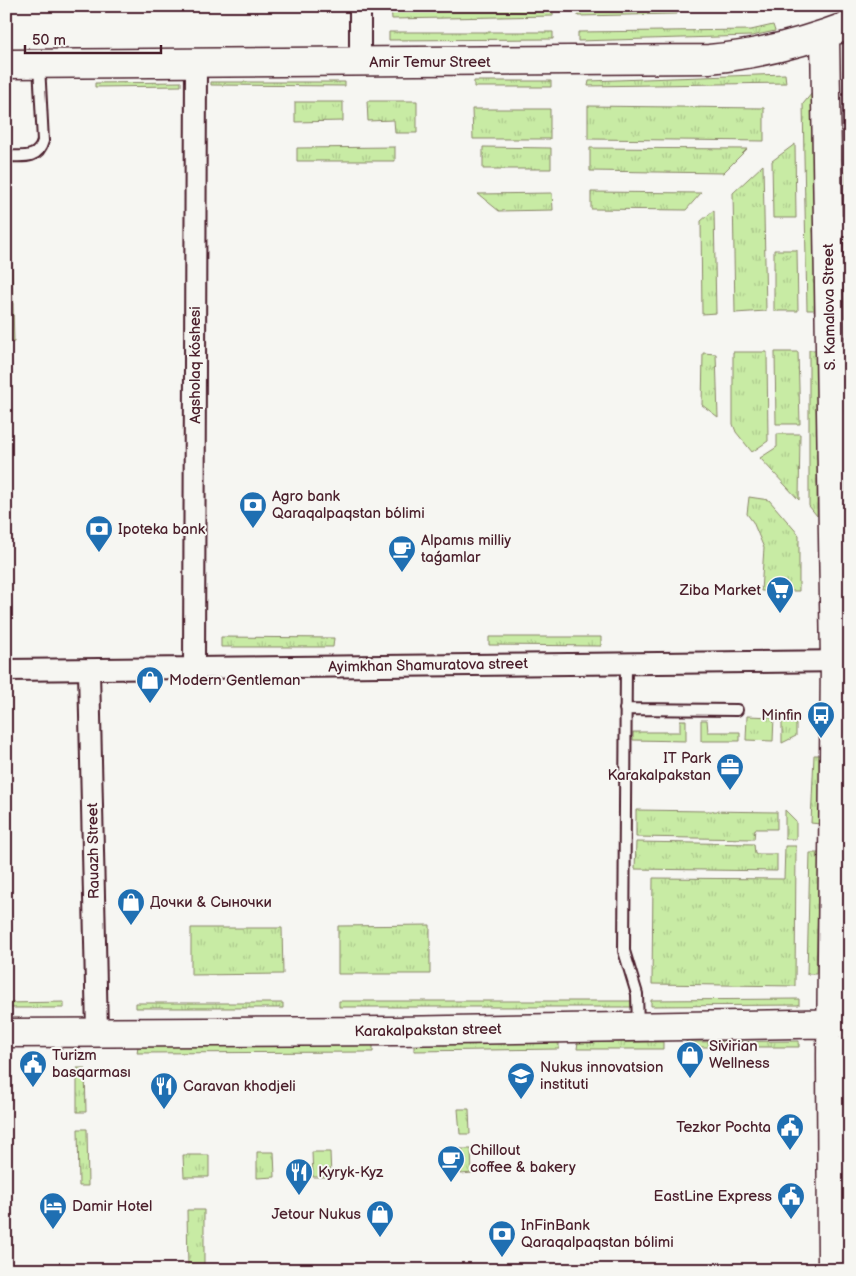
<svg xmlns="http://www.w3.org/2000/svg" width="856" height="1276" viewBox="0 0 856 1276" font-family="'Balsamiq Sans',sans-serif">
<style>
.grass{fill:url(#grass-tufts);stroke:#898568}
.park{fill:#c8eba4;stroke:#898568}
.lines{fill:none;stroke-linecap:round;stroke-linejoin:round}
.lane-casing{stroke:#4a1f2b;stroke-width:14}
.street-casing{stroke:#4a1f2b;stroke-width:24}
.secondary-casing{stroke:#4a1f2b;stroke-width:31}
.lane{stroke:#f6f6f2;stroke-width:10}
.street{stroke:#f6f6f2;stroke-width:20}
.secondary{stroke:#f6f6f2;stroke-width:28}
.labels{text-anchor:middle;stroke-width:4;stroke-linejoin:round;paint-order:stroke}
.street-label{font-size:15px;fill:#4a1f2b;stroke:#f6f6f2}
.poi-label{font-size:15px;fill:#4a1f2b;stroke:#f6f6f2;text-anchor:start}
</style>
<defs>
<pattern id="grass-tufts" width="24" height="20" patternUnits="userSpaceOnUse" patternTransform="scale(1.25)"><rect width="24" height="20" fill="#c8eba4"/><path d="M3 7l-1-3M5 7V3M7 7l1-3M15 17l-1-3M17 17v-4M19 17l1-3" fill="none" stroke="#adc98d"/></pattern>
</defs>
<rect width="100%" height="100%" fill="#f6f6f2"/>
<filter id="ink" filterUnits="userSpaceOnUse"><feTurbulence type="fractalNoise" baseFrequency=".02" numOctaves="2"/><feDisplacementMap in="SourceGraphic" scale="10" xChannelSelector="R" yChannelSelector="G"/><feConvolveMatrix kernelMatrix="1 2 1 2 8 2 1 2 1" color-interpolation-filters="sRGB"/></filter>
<g filter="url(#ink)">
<path class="grass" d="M 391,6 L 553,6 L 553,16 L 392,19 Z
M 578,6 L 677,6 L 677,14 L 578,16 Z
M 773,25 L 775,31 L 752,36 L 578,41 L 578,32 L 751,30 Z
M 389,32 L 553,32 L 553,39 L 389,40 Z
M 785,74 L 786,83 L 588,86 L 589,81 Z
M 474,81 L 551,81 L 551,87 L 474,87 Z
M 181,82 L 181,86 L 95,87 L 95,83 Z
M 211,82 L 345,82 L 345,86 L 211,85 Z
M 812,93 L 816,310 L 807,310 L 803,104 Z
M 846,98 L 850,98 L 850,215 L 846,215 Z
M 367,101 L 417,101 L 417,133 L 395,133 L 394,120 L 368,121 Z
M 295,102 L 343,102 L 343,121 L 295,122 Z
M 588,106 L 764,108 L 764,141 L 588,139 Z
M 472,109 L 550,109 L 550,139 L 473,139 Z
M 795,144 L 796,218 L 773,218 L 772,161 Z
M 395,147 L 395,161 L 297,161 L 297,148 Z
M 483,147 L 551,148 L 551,169 L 483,169 Z
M 590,148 L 747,149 L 723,173 L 590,171 Z
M 763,165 L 766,311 L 735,313 L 733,193 Z
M 591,192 L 701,193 L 686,210 L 591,209 Z
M 552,193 L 553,210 L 499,211 L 478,194 Z
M 714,210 L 716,313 L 702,314 L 701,221 Z
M 846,239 L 850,239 L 850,347 L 848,347 Z
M 774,250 L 797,250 L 798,311 L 774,311 Z
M 809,350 L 818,350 L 817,516 L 809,506 Z
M 733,352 L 767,352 L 768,441 L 752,452 L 736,432 L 733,424 Z
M 775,352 L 798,352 L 800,424 L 776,424 Z
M 703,353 L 716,354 L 718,417 L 702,405 Z
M 777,434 L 800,434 L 799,500 L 760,458 L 777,447 Z
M 749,497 L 769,500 L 799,535 L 799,591 L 761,591 L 764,548 L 753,522 L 747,514 Z
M 221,637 L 334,638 L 333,647 L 221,647 Z
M 489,637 L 601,637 L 601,646 L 489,645 Z
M 782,715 L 796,715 L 796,736 L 782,743 Z
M 747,716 L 774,717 L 773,741 L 746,740 Z
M 680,720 L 686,720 L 686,741 L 633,740 L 633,732 L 680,732 Z
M 701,720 L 707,720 L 708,732 L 740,732 L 740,741 L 701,741 Z
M 814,755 L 823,755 L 820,824 L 811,823 Z
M 636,810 L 777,812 L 777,829 L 755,829 L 754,839 L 636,837 Z
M 785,810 L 796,821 L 796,839 L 785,839 Z
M 636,842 L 754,844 L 755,854 L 777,854 L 777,871 L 635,869 Z
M 785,846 L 796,846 L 795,986 L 652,984 L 653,878 L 784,879 Z
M 810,853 L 819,853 L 816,974 L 807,974 Z
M 430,925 L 430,974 L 338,974 L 338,926 Z
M 191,928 L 282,928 L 283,974 L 191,975 Z
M 799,999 L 799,1005 L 651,1006 L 651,1000 Z
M 339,1001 L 631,1001 L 631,1007 L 339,1007 Z
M 64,1002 L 64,1008 L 6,1008 L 6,1003 Z
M 136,1003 L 283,1003 L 283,1008 L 136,1008 Z
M 799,1041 L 799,1047 L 686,1047 L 686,1042 Z
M 578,1042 L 663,1042 L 663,1049 L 577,1049 Z
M 559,1043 L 559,1049 L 414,1051 L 414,1044 Z
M 373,1045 L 373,1052 L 137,1053 L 138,1046 Z
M 77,1068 L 85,1068 L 86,1112 L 77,1112 Z
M 458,1109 L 469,1109 L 470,1134 L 460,1134 Z
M 78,1129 L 87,1129 L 88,1186 L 79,1186 Z
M 460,1149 L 471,1149 L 472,1173 L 461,1174 Z
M 257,1152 L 274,1152 L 275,1177 L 257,1178 Z
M 312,1152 L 330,1152 L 331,1177 L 313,1177 Z
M 183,1155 L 209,1155 L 209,1177 L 184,1177 Z
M 187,1210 L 204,1210 L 204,1270 L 188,1270 Z"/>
<path class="park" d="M 11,235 L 14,342 L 6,343 L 6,236 Z"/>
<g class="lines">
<g class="lane-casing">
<path id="lane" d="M 6,156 C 22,156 38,160 43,141 L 39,65
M 626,663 L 624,951 L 637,994 L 638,1025
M 625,709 L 737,710"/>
</g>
<g class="street-casing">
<path id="street" d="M 360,6 L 360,62
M 828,226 L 850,226
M 194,668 L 196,62
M 6,670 L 850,661
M 89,670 L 97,1032"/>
</g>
<g class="secondary-casing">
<path id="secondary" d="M 825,35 L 835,661 L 831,1056 L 832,1270
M 6,64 L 709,59 C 757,55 805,42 850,25
M 6,1033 L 396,1031 L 848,1023"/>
</g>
<use href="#lane" class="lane"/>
<use href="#street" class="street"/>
<use href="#secondary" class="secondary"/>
</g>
</g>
<defs>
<g id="bank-pin" transform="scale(1.4375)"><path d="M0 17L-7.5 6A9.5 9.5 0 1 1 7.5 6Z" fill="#1f6fb2" stroke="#f6f6f2"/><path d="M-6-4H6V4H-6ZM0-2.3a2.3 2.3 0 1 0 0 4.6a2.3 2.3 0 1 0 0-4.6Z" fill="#fff"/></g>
<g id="cafe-pin" transform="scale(1.4375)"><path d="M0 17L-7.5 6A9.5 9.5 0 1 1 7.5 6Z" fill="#1f6fb2" stroke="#f6f6f2"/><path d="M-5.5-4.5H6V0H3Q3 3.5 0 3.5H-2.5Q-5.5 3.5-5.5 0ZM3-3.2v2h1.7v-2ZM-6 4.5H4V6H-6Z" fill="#fff"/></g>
<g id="supermarket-pin" transform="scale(1.4375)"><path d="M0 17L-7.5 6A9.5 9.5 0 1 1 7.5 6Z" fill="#1f6fb2" stroke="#f6f6f2"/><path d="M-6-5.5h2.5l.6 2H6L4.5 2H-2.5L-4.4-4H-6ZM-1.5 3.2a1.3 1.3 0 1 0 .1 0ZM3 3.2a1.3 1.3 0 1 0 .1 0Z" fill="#fff"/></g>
<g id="shop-pin" transform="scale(1.4375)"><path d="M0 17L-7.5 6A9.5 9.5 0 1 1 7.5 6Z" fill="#1f6fb2" stroke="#f6f6f2"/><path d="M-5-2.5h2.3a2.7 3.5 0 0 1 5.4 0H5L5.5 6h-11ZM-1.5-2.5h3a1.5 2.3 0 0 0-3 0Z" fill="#fff"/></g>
<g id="bus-pin" transform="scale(1.4375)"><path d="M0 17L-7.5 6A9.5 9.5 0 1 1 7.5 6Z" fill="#1f6fb2" stroke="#f6f6f2"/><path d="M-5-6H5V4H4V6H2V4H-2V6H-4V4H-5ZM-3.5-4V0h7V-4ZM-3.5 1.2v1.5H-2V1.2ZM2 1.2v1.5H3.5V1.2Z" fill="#fff"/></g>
<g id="office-pin" transform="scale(1.4375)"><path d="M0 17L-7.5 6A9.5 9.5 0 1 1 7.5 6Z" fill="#1f6fb2" stroke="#f6f6f2"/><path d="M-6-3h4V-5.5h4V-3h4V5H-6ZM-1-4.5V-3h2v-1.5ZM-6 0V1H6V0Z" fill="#fff"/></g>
<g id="civic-pin" transform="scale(1.4375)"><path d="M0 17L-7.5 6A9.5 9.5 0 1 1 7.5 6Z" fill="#1f6fb2" stroke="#f6f6f2"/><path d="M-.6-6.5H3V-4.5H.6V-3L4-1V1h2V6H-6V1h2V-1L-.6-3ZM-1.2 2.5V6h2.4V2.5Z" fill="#fff"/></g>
<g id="university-pin" transform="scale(1.4375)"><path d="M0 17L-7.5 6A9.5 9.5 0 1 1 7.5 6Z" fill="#1f6fb2" stroke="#f6f6f2"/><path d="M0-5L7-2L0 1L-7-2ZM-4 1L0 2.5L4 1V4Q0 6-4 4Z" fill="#fff"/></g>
<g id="restaurant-pin" transform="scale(1.4375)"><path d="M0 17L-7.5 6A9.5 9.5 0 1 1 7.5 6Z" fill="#1f6fb2" stroke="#f6f6f2"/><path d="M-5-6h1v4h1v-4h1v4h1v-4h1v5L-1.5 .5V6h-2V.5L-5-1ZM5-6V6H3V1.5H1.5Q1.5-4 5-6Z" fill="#fff"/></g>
<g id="hotel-pin" transform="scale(1.4375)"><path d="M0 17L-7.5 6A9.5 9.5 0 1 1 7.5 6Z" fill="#1f6fb2" stroke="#f6f6f2"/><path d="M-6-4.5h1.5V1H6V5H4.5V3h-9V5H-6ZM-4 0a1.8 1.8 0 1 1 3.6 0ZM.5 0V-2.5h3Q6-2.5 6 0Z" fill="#fff"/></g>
</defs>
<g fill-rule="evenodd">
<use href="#bank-pin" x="253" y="505"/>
<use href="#bank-pin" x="99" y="529"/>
<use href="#cafe-pin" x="402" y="549"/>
<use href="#supermarket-pin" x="780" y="590"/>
<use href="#shop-pin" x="150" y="680"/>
<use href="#bus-pin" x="821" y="715"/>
<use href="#office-pin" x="730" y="767"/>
<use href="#shop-pin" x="131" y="902"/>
<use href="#shop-pin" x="690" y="1055"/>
<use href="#civic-pin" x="33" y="1064"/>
<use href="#university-pin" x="521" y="1076"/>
<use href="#restaurant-pin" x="164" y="1086"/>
<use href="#civic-pin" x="790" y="1127"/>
<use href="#cafe-pin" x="451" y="1159"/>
<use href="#restaurant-pin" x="299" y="1172"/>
<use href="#civic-pin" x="791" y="1196"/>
<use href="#hotel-pin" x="53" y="1206"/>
<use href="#shop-pin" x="380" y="1214"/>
<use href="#bank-pin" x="502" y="1234"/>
</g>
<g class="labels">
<g class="street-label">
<text x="430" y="67">Amir Temur Street</text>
<text transform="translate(829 307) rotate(-91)" y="5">S. Kamalova Street</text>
<text transform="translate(195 365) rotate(-90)" y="5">Aqsholaq kóshesi</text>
<text transform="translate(428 665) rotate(-1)" y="5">Ayimkhan Shamuratova street</text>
<text transform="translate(93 851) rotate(-91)" y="5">Rauazh Street</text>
<text transform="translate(428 1030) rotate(-1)" y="5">Karakalpakstan street</text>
</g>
<g class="poi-label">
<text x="272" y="501">Agro bank<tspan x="272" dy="17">Qaraqalpaqstan bólimi</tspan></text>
<text x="118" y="534">Ipoteka bank</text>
<text x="421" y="545">Alpamıs milliy<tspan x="421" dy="17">taǵamlar</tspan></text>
<text x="761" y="595" text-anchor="end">Ziba Market</text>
<text x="169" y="685">Modern Gentleman</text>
<text x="802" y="720" text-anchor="end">Minfin</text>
<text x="711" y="763" text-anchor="end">IT Park<tspan x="711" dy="17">Karakalpakstan</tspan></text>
<text x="150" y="907">Дочки &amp; Сыночки</text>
<text x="709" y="1051">Sivirian<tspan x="709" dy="17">Wellness</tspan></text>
<text x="52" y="1060">Turizm<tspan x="52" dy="17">basqarması</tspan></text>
<text x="540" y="1072">Nukus innovatsion<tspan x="540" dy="17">instituti</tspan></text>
<text x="183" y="1091">Caravan khodjeli</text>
<text x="771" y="1132" text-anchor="end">Tezkor Pochta</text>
<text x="470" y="1155">Chillout<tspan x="470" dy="17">coffee &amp; bakery</tspan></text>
<text x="318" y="1177">Kyryk-Kyz</text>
<text x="772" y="1201" text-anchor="end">EastLine Express</text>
<text x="72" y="1211">Damir Hotel</text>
<text x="361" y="1219" text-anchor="end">Jetour Nukus</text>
<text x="521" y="1230">InFinBank<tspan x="521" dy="17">Qaraqalpaqstan bólimi</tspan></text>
</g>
</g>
<rect width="856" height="1276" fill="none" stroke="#f6f6f2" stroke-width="25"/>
<rect x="12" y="12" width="831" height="1251" fill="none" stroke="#4a1f2b" stroke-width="2" filter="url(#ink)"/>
<path d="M25 45v8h136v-8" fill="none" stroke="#4a1f2b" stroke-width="2.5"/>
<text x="32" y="45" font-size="15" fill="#4a1f2b" stroke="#f6f6f2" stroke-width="4" paint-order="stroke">50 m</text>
</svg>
